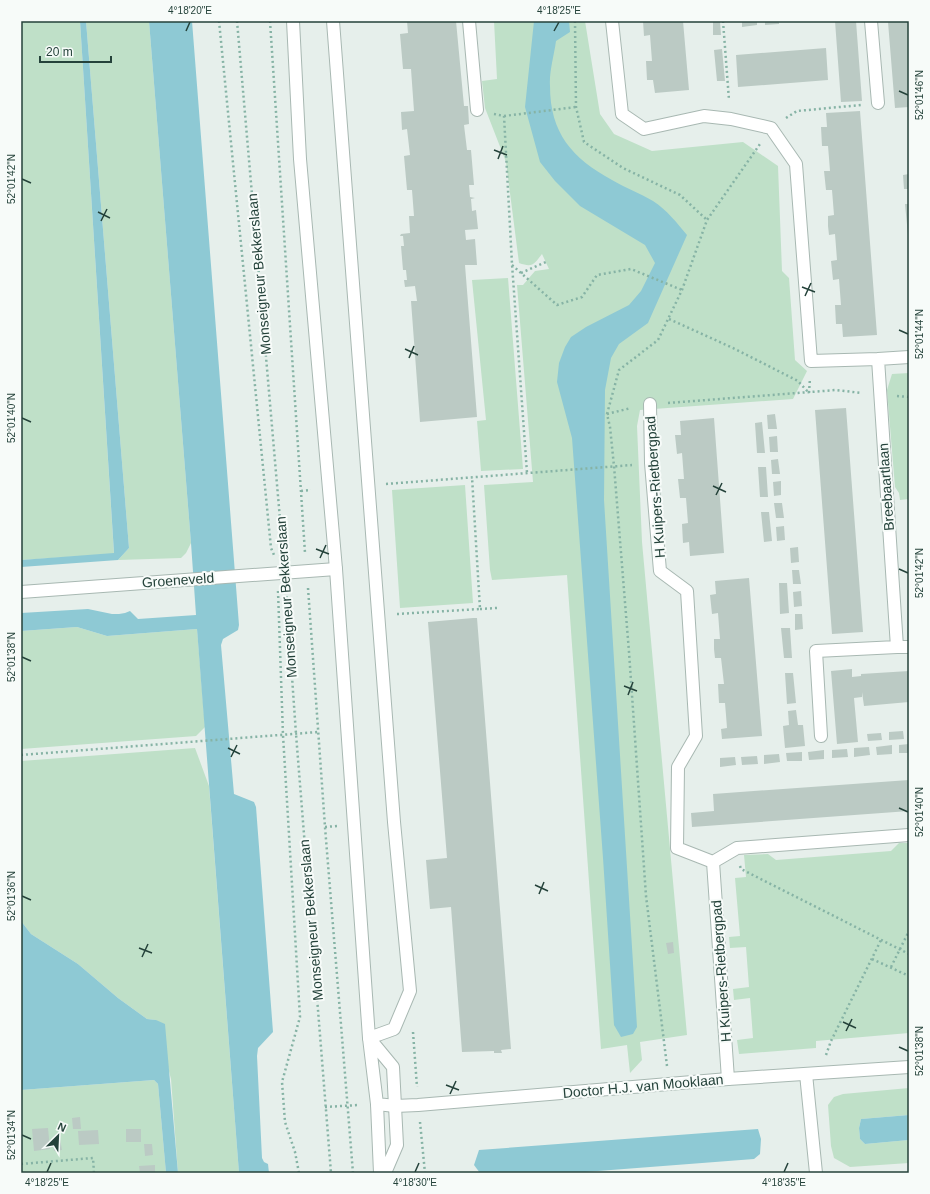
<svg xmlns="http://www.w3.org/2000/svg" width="930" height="1194" viewBox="0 0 930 1194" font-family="Helvetica,sans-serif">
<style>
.green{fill:#bfe0c8}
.water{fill:#8ec9d4}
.building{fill:#bbcac4}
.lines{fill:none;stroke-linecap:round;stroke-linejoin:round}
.service-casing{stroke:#a8b8b2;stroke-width:14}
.minor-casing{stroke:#a8b8b2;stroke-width:14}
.tertiary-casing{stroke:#a8b8b2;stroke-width:14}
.path{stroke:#86b3a5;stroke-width:2.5;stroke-dasharray:2 3;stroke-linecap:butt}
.service{stroke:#fff;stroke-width:12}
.minor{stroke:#fff;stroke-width:12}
.tertiary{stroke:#fff;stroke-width:12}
.ticks{fill:none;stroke:#24423a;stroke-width:1.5}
.labels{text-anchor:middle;stroke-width:4;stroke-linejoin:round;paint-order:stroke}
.street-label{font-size:14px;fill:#24423a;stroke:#f7fbf9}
.neatline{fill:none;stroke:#24423a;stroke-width:1.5}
.ticks-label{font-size:10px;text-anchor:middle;fill:#24423a}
</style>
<rect width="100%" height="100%" fill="#e6efeb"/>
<path class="green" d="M 21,21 L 80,21 L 114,554 L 21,560 Z
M 86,21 L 149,21 L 191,543 L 186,553 L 181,558 L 118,560 L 129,548 Z
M 494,21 L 585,21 L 600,114 L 614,134 L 652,151 L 743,142 L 778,166 L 782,271 L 789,278 L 795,360 L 807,371 L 793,399 L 640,410 L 637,426 L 642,542 L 687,1035 L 640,1042 L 642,1060 L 630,1073 L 627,1045 L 601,1049 L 567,575 L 492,580 L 490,570 L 484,485 L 533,482 L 517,285 L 523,285 L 535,271 L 549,269 L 542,254 C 534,264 533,268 519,263 L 506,162 L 485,108 L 482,81 L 497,79 Z
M 508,278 L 523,469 L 481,471 L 477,421 L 486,420 L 472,280 Z
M 909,373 L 909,499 L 900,500 L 899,493 L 895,487 L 887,390 L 892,374 Z
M 465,485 L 473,603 L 400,608 L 392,490 Z
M 77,627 L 107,636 L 197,629 L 205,727 L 196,736 L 21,749 L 21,631 Z
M 195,748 L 209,786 L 239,1173 L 178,1173 L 171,1079 L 156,1020 L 147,1019 L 118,998 L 78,964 L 31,934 L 21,921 L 21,761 Z
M 899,843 L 909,843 L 909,1033 L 816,1041 L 816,1048 L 739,1054 L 737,1040 L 753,1038 L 750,998 L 734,1000 L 733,989 L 749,987 L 746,947 L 730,948 L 729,937 L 740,936 L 735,878 L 746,877 L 744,855 L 768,854 L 776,860 L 891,851 Z
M 154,1080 L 158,1084 L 166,1173 L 21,1173 L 21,1090 Z
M 909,1088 L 909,1115 L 861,1119 L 859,1128 L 860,1139 L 865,1144 L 909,1140 L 909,1163 L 850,1167 L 834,1158 L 831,1146 L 828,1105 L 834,1097 L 843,1094 Z"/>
<path class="water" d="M 80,21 L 86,21 L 129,548 L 118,560 L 21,567 L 21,560 L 114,553 Z
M 149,21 L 192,21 L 239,625 L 238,630 L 223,639 L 221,645 L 234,794 L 254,802 L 256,807 L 273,1032 L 258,1048 L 257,1056 L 262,1158 L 264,1162 L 268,1164 L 269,1173 L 239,1173 L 197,629 L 107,636 L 77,627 L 21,631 L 21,613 L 88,609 L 112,614 L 119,614 L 125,613 L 130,611 L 138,619 L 196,615 L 191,543 Z
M 534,21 L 569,21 L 570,32 L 556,41 C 554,56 549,72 550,86 C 550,133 572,158 612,180 C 625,188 640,193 653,201 C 667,210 677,223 687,235 L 648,323 L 619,344 L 611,358 L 605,390 L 604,500 L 637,1027 L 633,1034 L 621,1037 L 614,1025 L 603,858 L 572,438 L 557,382 L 559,363 L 565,347 L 571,337 L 586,327 L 629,305 L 641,291 L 655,263 L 645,245 L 580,206 L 555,181 L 540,162 L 525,107 Z
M 21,921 L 31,934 L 78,964 L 118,998 L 147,1019 L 156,1020 L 165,1024 L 178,1173 L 166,1173 L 158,1084 L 154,1080 L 21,1090 Z
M 909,1115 L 909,1140 L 865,1144 L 860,1139 L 859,1128 L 861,1119 Z
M 758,1129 L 761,1139 L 760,1154 L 754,1159 L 572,1173 L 480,1173 L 474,1165 L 479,1150 Z"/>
<path class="building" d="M 407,21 L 456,21 L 464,106 L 468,106 L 469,124 L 464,125 L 467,150 L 471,150 L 474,185 L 469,185 L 470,197 L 475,198 L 471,199 L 472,211 L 476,210 L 478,229 L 465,230 L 466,240 L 475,239 L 477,265 L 465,265 L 477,417 L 420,422 L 411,301 L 417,301 L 415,286 L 405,287 L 404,280 L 407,280 L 406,270 L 403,270 L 401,246 L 404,246 L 403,236 L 400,236 L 401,234 L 410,233 L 409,216 L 414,216 L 412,190 L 407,190 L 404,156 L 410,155 L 407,129 L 402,130 L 401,112 L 414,111 L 411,69 L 403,69 L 400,34 L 408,33 Z
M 643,21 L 683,21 L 689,90 L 655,93 L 653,80 L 647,80 L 646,61 L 652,61 L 650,35 L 644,36 Z
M 713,21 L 720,21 L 721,35 L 713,35 Z
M 742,21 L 757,21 L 757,25 L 742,27 Z
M 765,21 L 779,21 L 779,24 L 765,25 Z
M 835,21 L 856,21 L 862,101 L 841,102 Z
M 909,21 L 909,107 L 895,108 L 888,22 Z
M 826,48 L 828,80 L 738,87 L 736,55 Z
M 722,49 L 725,81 L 717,81 L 714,50 Z
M 860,111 L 877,335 L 843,337 L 842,324 L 836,324 L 835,305 L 841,305 L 839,279 L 833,280 L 831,261 L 837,260 L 835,234 L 829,235 L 828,226 L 828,216 L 834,215 L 832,190 L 826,190 L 824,171 L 830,171 L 829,158 L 828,146 L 822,146 L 821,127 L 827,127 L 826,113 Z
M 909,174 L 909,189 L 904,189 L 903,175 Z
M 905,204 L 909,204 L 909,235 L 908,235 Z
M 846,408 L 863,632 L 832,634 L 815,410 Z
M 775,414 L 777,429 L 768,429 L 767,415 Z
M 714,418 L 724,553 L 690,556 L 689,542 L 683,543 L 682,524 L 688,523 L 686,498 L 680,498 L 678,479 L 684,479 L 682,453 L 677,454 L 675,435 L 681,435 L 680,421 Z
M 762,422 L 765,453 L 757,453 L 755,423 Z
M 777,436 L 778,452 L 770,452 L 769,437 Z
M 778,459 L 780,474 L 772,474 L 771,460 Z
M 758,467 L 766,467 L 768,497 L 760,497 Z
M 781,481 L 781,495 L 774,496 L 773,482 Z
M 774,503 L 782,503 L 784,518 L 776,518 Z
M 761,512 L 769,512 L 772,541 L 764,542 Z
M 784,526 L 785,540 L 777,541 L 776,527 Z
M 798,547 L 799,562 L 791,563 L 790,548 Z
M 792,570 L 799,570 L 801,584 L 793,584 Z
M 749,578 L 762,736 L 722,739 L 721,729 L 727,728 L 726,715 L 725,703 L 719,703 L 718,684 L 724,684 L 721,658 L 715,658 L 714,649 L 714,639 L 720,639 L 718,613 L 712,614 L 710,595 L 716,594 L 715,581 Z
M 779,583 L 787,583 L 789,613 L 780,614 Z
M 801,591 L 802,606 L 794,607 L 793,592 Z
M 795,614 L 802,614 L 803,629 L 795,630 Z
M 473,618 L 477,618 L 511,1049 L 501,1050 L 502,1053 L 494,1053 L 494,1051 L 462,1052 L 451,907 L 430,909 L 426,860 L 447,858 L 428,622 Z
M 781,628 L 790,628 L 792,658 L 784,658 Z
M 852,669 L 852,677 L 861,676 L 861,674 L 909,671 L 909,702 L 864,706 L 862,692 L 862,697 L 854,698 L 858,742 L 837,744 L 831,671 Z
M 785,673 L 793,673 L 796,703 L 787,704 Z
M 796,710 L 798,725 L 803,725 L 805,746 L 785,748 L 783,726 L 789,725 L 788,711 Z
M 903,731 L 904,739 L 889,740 L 889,732 Z
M 881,733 L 882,740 L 868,741 L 867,734 Z
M 909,744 L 909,753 L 899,753 L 899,745 Z
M 892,745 L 892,754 L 877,755 L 876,747 Z
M 869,747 L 870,755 L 854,757 L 854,748 Z
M 847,749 L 848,757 L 832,758 L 832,750 Z
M 824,750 L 824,759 L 809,760 L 808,752 Z
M 802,752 L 802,761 L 787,761 L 786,753 Z
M 779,754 L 780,762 L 764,764 L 764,755 Z
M 757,756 L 758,764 L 742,765 L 741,757 Z
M 735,757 L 736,765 L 720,767 L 720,758 Z
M 909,780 L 909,811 L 692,827 L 691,813 L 714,811 L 713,794 Z
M 673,942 L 674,953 L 668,954 L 666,943 Z
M 80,1117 L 81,1129 L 73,1129 L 72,1118 Z
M 48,1128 L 50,1149 L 34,1151 L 32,1129 Z
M 126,1129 L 141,1129 L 141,1142 L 126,1142 Z
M 98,1130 L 99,1144 L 79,1145 L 78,1131 Z
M 53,1139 L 60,1139 L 62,1150 L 54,1151 Z
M 144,1144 L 152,1144 L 153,1155 L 145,1156 Z
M 155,1165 L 155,1173 L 140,1173 L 139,1166 Z"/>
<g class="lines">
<g class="service-casing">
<path id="service" d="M 469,21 L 477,110
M 871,21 L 878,103"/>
</g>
<g class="minor-casing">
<path id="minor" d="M 333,21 L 394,822 L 410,991 L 394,1029 L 369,1038
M 612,21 L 622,114 L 644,129 L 704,116 L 731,119 L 771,128 L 796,164 L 811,361 L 878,359
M 909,357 L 878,359 L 897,647 L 909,647
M 650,404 L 651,463 L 660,571 L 687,591 L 696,736 L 678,767 L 677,848 L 713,862
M 21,592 L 336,569
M 821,736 L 816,651 L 897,647
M 806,1074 L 816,1173
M 728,1079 L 713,862 L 737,848 L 909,835
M 377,1104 L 380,1173
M 385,1173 L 397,1145 L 395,1106"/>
</g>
<g class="tertiary-casing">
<path id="tertiary" d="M 293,21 L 300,159 L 336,569 L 369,1038 L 377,1104 L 395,1106 L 418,1105 L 728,1079 L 909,1067
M 369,1038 L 393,1067 L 395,1106"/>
</g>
<path class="path" d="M 219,21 L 271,548 L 274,555
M 237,21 L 283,554
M 270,21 L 305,553
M 575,21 L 576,107 L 584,142 L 623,168 L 680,195 L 707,220
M 723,21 L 729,100
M 494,114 L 504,116 L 512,264 L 527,473
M 504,116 L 576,107
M 786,118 L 797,111 L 861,105
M 512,265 L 557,305 L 582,297 L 597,275 L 631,269 L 682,290
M 521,273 L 546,262
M 669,319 L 733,348 L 798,381 L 809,393
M 809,393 L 810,378
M 897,396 L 909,397
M 668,403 L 836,390 L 862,393
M 607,414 L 631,408
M 386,484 L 632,465
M 301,491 L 311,490
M 308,588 L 325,827 L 353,1173
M 278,591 L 283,735 L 300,1017 L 282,1082 L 285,1122 L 295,1152 L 299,1173
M 286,591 L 296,734 L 331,1173
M 480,609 L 497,608
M 397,614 L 480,609 L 472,477
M 21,755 L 318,732
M 325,827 L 337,826
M 740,866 L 741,869 L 909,954
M 872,959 L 909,976
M 891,967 L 909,931
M 413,1032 L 417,1087
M 826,1055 L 831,1041 L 881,940
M 667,1066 L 646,896 L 629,652 L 614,466 L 610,427 L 607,414 L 619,370 L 658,340 L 682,290 L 707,220 L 760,144
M 325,1107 L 359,1105
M 420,1122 L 425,1173
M 21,1164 L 93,1158 L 94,1173"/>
<use href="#service" class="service"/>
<use href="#minor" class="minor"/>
<use href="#tertiary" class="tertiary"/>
</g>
<path class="ticks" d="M 186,31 L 190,22M 554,31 L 559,22M 899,91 L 908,95M 494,150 L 507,155M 498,159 L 503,146M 22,179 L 31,183M 98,212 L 110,218M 101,221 L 107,209M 802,287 L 815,292M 805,296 L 811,283M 899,330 L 908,334M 405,349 L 418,355M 409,358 L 414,346M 22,418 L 31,422M 713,486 L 726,492M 716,495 L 722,483M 316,549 L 329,554M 320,558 L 326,545M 899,569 L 908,573M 22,657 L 31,661M 624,686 L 637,691M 628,695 L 633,682M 228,748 L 240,754M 231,757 L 237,745M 899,808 L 908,812M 535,885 L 548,891M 539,894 L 544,882M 22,896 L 31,900M 139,948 L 152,953M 142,957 L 148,944M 843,1022 L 856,1028M 846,1031 L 852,1019M 899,1047 L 908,1051M 446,1085 L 459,1090M 450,1094 L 456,1081M 22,1135 L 31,1139M 47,1172 L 51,1163M 415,1172 L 419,1163M 784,1172 L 788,1163"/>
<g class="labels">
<g class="street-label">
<text transform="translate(259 274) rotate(-95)" y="5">Monseigneur Bekkerslaan</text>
<text transform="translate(655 487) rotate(-94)" y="5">H Kuipers-Rietbergpad</text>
<text transform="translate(886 487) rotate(-94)" y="5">Breebaartlaan</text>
<text transform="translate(178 580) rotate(-4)" y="5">Groeneveld</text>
<text transform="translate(286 597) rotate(-94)" y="5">Monseigneur Bekkerslaan</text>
<text transform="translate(311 920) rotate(-95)" y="5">Monseigneur Bekkerslaan</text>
<text transform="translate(721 971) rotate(-94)" y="5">H Kuipers-Rietbergpad</text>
<text transform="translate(643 1086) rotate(-5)" y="5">Doctor H.J. van Mooklaan</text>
</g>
</g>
<rect width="930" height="1194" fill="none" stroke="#f7fbf9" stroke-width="44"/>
<g transform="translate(58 1136) rotate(24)" stroke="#f7fbf9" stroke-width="3" paint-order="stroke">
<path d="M0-3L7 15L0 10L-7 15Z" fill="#24423a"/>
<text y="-6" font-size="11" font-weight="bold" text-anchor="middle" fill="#24423a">N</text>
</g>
<path d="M40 56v6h71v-6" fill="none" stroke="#24423a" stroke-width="2"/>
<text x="46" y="56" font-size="12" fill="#24423a" stroke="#f7fbf9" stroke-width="3" paint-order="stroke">20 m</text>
<rect x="22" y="22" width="886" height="1150" class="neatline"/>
<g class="ticks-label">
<text x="190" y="14">4°18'20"E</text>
<text x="559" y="14">4°18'25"E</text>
<text transform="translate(919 95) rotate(-90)" y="4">52°01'46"N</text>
<text transform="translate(11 179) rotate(-90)" y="4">52°01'42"N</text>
<text transform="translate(919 334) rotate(-90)" y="4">52°01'44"N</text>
<text transform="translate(11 418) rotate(-90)" y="4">52°01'40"N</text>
<text transform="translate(919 573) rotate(-90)" y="4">52°01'42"N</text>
<text transform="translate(11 657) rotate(-90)" y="4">52°01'38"N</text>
<text transform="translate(919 812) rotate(-90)" y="4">52°01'40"N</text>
<text transform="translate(11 896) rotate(-90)" y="4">52°01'36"N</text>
<text transform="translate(919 1051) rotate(-90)" y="4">52°01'38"N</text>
<text transform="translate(11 1135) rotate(-90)" y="4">52°01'34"N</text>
<text x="47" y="1186">4°18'25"E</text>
<text x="415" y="1186">4°18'30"E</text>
<text x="784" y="1186">4°18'35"E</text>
</g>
</svg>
